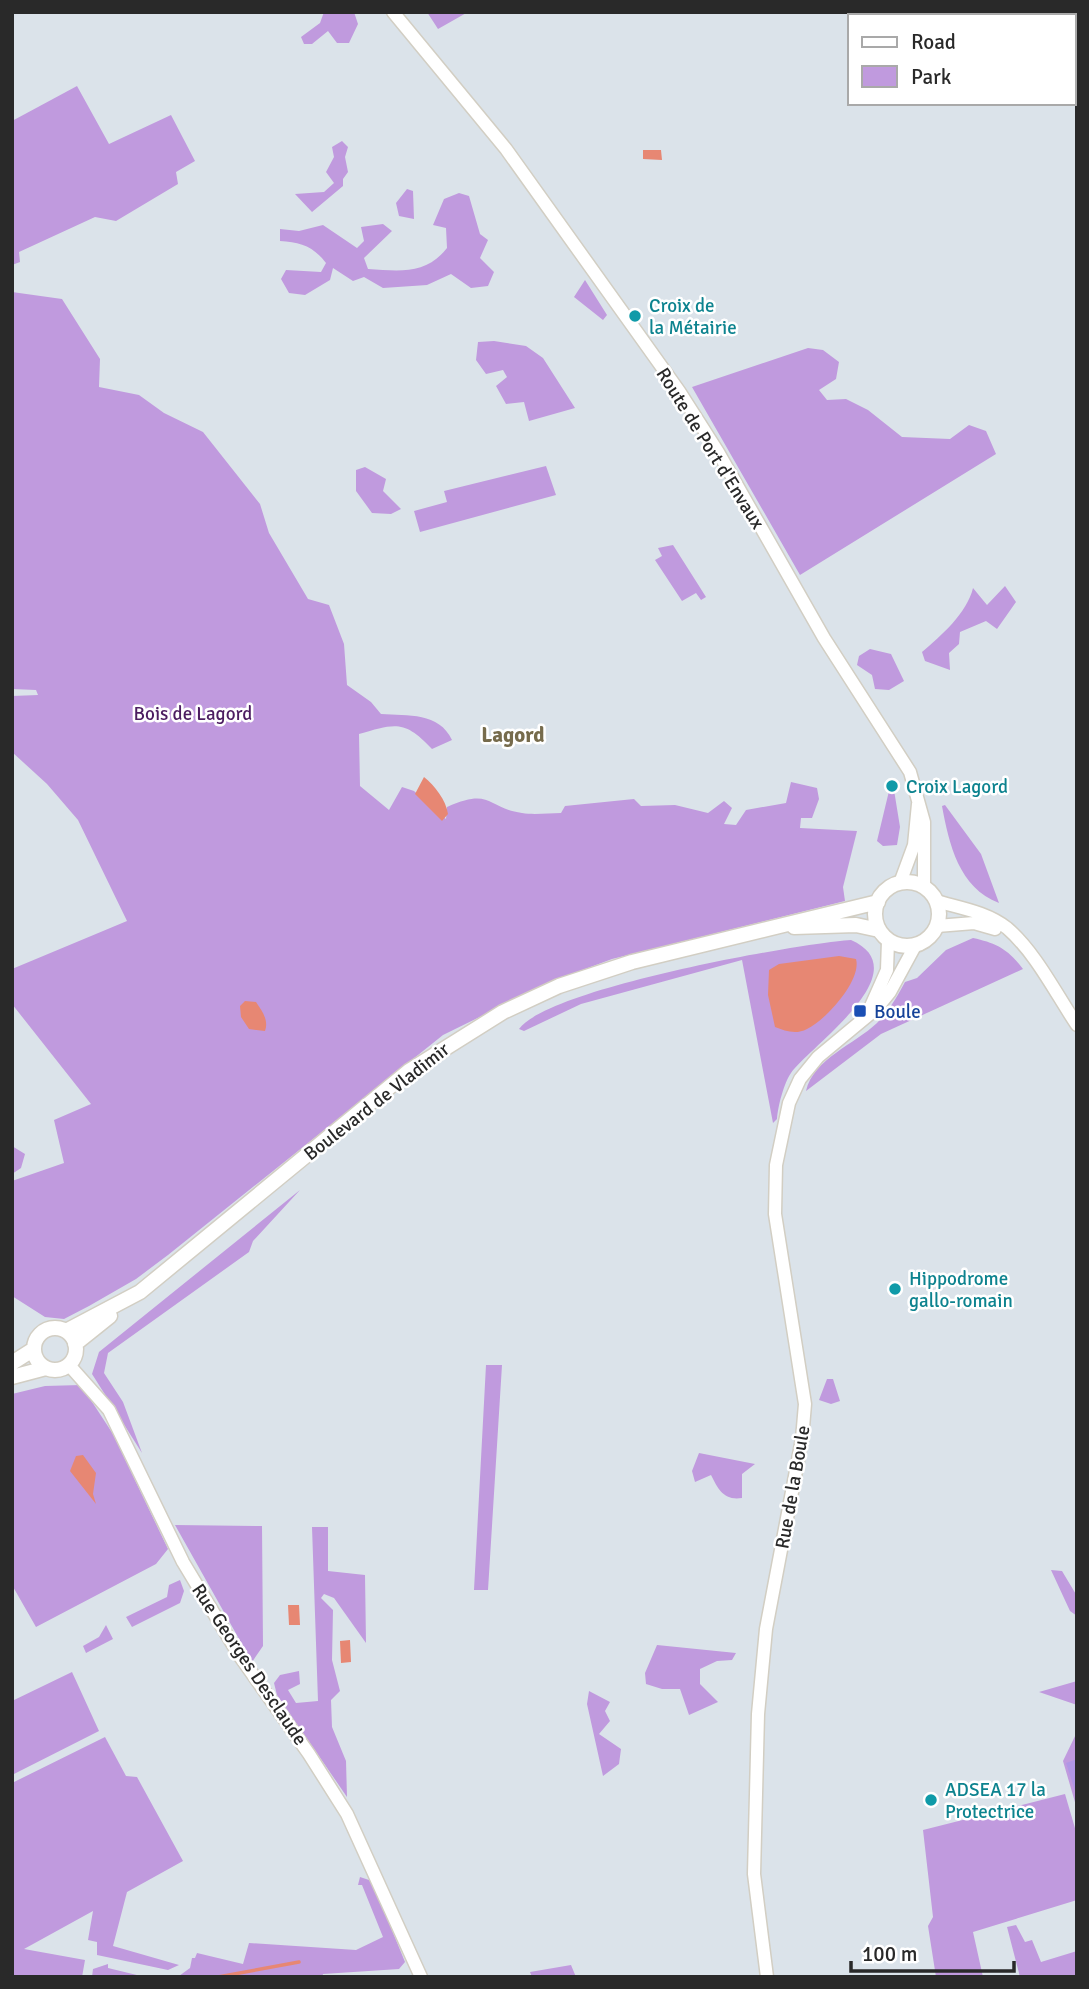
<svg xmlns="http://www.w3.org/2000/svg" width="1089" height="1989" viewBox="0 0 1089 1989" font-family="Signika,sans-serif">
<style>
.green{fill:#c09ade}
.pitch{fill:#b096e5}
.water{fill:#e78773}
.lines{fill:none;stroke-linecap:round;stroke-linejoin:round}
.stream{stroke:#e78773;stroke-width:3.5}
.tertiary-casing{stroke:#d2cec3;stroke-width:15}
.secondary-casing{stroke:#d2cec3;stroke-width:17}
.tertiary{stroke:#fff;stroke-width:12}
.secondary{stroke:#fff;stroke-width:14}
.culture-dot{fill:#0f9aa8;stroke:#fff;stroke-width:2.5}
.transit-dot{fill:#1a4fb4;stroke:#fff;stroke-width:2.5}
.labels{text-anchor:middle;stroke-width:5;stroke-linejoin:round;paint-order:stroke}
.culture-label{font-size:19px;fill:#0d838f;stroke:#fff;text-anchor:start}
.street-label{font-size:19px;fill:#292929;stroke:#fff}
.park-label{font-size:19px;fill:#4c1d61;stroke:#fff}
.transit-label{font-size:19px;fill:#164399;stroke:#fff;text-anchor:start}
.neighbourhood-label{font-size:21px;font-weight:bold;fill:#766b4c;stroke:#fff}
</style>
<rect width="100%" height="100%" fill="#dbe3ea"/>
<path class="green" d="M 324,12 L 354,12 L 358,24 L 349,43 L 337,43 L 328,31 L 312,44 L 304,44 L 301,37 L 320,23 Z
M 427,12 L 468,12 L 438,29 Z
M 77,86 L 109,144 L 171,115 L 195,161 L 176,172 L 178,184 L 116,221 L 95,217 L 19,252 L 20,262 L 12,265 L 12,121 Z
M 342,141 L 348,147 L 345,157 L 348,172 L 343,179 L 343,186 L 312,212 L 295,194 L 324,192 L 334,183 L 326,172 L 334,157 L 332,147 Z
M 407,189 L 413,191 L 414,219 L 399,216 L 396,203 Z
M 459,193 L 469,196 L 480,234 L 488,240 L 480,258 L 494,272 L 488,286 L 471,288 L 451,274 L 427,285 L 383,288 L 364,277 L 353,281 L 333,268 L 330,280 L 305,295 L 289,293 L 281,279 L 286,270 L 321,272 L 326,263 C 313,246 300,242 280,241 L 280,229 L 299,231 L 323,225 L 357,248 L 364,241 L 361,227 L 383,224 L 392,231 L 364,258 L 368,269 C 400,271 426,275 447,248 L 446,228 L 433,225 L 444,199 Z
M 585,280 L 607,315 L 603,320 L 574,297 Z
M 12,292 L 62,299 L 100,359 L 99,387 L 139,395 L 164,413 L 203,432 L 260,504 L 269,533 L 308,599 L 329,605 L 344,644 L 347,685 L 371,702 L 381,714 C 408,716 439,712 452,740 L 432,749 C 405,720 396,723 359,734 L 360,786 L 389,810 L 402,787 L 414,791 L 446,819 L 447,807 C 492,787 486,808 522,813 C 534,815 549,813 561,813 L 565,806 L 634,799 L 641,806 L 675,805 L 708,813 L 724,801 L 732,808 L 724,824 L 736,825 L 746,810 L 786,803 L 791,782 L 817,788 L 819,799 L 812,818 L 801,818 L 800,828 L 857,831 L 843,887 L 845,901 L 612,959 L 553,981 L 443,1035 L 168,1255 L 136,1279 L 89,1306 L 64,1319 L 45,1317 L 12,1296 L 12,1181 L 64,1163 L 54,1120 L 91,1104 L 12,1004 L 12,969 L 127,921 L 78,820 L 47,784 L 12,752 L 12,696 L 38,695 L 36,690 L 12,689 Z
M 494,341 L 526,346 L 543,358 L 575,408 L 529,421 L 524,402 L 506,404 L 496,386 L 507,377 L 503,370 L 486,374 L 476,360 L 478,342 Z
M 808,348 L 823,350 L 839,362 L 836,379 L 819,390 L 827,400 L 846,399 L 868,410 L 902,437 L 950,439 L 969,425 L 986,431 L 996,454 L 800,575 L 692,387 Z
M 546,466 L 556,495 L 420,532 L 414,511 L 447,502 L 444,491 Z
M 365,467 L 386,479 L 383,491 L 401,509 L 391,514 L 372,513 L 356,491 L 356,470 Z
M 673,545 L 706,597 L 701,600 L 696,593 L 682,601 L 655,560 L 662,556 L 658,548 Z
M 1005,586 L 1016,602 L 997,629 L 986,621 L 960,632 L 959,644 L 949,653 L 950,670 L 925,661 L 922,652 C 941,636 967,613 973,588 L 987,605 Z
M 870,649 L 891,654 L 904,681 L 889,690 L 875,689 L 872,675 L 857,665 L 859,656 Z
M 894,790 L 900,827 L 897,845 L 883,846 L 877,841 L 889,791 Z
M 945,805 L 981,854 L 999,903 C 959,888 949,844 942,806 Z
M 973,938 C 996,943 1008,949 1023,969 L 881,1034 L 806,1091 C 813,1059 855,1044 877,1023 C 889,1011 897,997 905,982 L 917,978 L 946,950 Z
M 851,940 C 921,971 810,1046 791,1073 C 784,1083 778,1106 777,1119 L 773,1123 L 742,960 L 581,1004 L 524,1031 L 519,1029 C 549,988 795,944 851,940 Z
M 12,1146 L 25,1154 L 21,1168 L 12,1174 Z
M 300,1190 L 253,1241 L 249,1252 L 108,1353 L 104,1373 L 123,1402 L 142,1453 L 92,1374 L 99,1352 Z
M 486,1365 L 502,1365 L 488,1590 L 474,1590 Z
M 827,1379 L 833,1379 L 840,1401 L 831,1404 L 819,1400 Z
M 81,1385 L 113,1434 L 168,1549 L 156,1564 L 36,1627 L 12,1585 L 12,1394 L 45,1386 Z
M 699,1453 L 755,1464 L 742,1474 L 742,1498 C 724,1501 718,1489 711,1475 L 695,1482 L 692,1471 Z
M 175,1525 L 262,1526 L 263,1646 L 252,1662 Z
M 312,1527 L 328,1527 L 328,1571 L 365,1575 L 366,1643 L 334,1598 L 324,1594 L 321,1598 L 333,1610 L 332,1660 L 340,1691 L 331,1700 L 332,1727 L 346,1761 L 347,1797 L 277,1695 L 274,1683 L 280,1675 L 299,1671 L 300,1684 L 288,1690 L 296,1703 L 318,1701 Z
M 1051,1570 L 1062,1571 L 1077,1596 L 1077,1616 L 1070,1611 Z
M 180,1580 L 184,1591 L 180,1603 L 132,1627 L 126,1617 L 167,1597 L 169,1585 Z
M 106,1625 L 113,1639 L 86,1653 L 83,1646 L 99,1637 Z
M 657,1645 L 736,1653 L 732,1660 L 717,1661 L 700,1669 L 700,1684 L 718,1702 L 689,1715 L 680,1689 L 662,1689 L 646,1684 L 645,1673 Z
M 72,1672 L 99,1731 L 12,1775 L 12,1701 Z
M 1077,1681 L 1077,1705 L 1039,1692 Z
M 589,1691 L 610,1702 L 605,1711 L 610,1721 L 599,1734 L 621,1749 L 619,1764 L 603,1776 L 587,1704 Z
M 1077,1732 L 1077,1809 L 1063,1761 Z
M 105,1737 L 126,1776 L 137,1777 L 183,1861 L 127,1892 L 113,1946 L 179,1965 L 168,1970 L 97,1955 L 97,1942 L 88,1940 L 93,1911 L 24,1949 L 85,1960 L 82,1977 L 12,1977 L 12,1783 Z
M 1065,1794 L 1077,1835 L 1077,1900 L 973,1932 L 983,1977 L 936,1977 L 928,1926 L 933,1917 L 923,1830 Z
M 360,1877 L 372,1881 L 405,1962 L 399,1969 L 323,1974 L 322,1977 L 168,1977 L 179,1976 L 190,1968 L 192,1958 L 195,1958 L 197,1953 L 243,1964 L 249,1943 L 356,1950 L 383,1937 L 362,1885 L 358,1885 Z
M 1016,1925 L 1025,1942 L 1032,1940 L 1041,1962 L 1077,1951 L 1077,1977 L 1020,1977 L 1007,1927 Z
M 108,1964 L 108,1968 L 145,1977 L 92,1977 L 93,1969 Z
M 571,1965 L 576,1977 L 532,1977 L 530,1972 Z"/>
<path class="pitch" d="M 1077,1759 L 1077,1794 L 1076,1794 L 1066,1763 Z"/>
<path class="water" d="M 643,150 L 661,150 L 662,160 L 643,159 Z
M 424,777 C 435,786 446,800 448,814 L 442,821 L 415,794 Z
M 839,956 L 856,959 C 862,980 826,1020 807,1029 C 796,1035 785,1031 775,1027 L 768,995 L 769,970 L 779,964 Z
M 245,1001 L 256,1002 C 262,1011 269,1020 265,1031 L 249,1029 L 241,1017 L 240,1006 Z
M 83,1455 L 96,1473 L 93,1494 L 96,1504 L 70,1471 L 76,1456 Z
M 288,1605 L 299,1605 L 300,1625 L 289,1625 Z
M 350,1640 L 351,1662 L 341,1663 L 340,1641 Z"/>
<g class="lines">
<path class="stream" d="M 218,1977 L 299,1962"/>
<g class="tertiary-casing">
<path id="tertiary" d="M 393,12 L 506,149 L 679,391 L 718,452 L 824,638 L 910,772 L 924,822 L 924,887
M 900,883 L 914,845 L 918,804
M 936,901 C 960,908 987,912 1007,928 C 1036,953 1056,994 1077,1025
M 937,926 L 974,923 L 995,929
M 871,1006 L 887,970 L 888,941
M 69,1365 L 109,1410 L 183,1562 L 239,1655 L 309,1754 L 347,1814 L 421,1977
M 767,1977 L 754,1874 L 758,1714 L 766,1629 L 802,1439 L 805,1404 L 775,1214 L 776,1165 L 789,1103 L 800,1079 L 818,1057 L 877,1008 L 890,992 L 915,946"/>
</g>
<g class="secondary-casing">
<path id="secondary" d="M875 914a32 32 0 1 1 64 0a32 32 0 1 1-64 0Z
M 794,927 L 856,925 L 879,930
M34 1349a21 21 0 1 1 42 0a21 21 0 1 1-42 0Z
M 66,1331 L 140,1292 L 409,1071 L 503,1012 L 559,986 L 632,962 L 878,902
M 75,1344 L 110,1316
M 12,1363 L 34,1349
M 12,1377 L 46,1368"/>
</g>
<use href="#tertiary" class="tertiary"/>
<use href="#secondary" class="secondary"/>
</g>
<g class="culture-dot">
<circle cx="635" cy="316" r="7"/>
<circle cx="892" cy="786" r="7"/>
<circle cx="895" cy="1289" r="7"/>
<circle cx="931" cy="1800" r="7"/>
</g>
<rect class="transit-dot" x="853" y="1004" width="14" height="14" rx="3.5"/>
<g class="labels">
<g class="culture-label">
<text x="649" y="312">Croix de<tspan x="649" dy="22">la Métairie</tspan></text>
<text x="906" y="793">Croix Lagord</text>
<text x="909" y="1285">Hippodrome<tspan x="909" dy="22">gallo-romain</tspan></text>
<text x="945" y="1796">ADSEA 17 la<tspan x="945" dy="22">Protectrice</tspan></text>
</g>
<g class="street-label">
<text transform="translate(711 448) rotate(58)" y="7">Route de Port d'Envaux</text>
<text transform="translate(376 1101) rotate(-38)" y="7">Boulevard de Vladimir</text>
<text transform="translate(792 1487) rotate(-80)" y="7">Rue de la Boule</text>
<text transform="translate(250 1664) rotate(56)" y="7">Rue Georges Desclaude</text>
</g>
<g class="park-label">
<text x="193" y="720">Bois de Lagord</text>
</g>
<g class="transit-label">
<text x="874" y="1018">Boule</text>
</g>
<g class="neighbourhood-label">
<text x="513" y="742">Lagord</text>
</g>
</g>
<rect width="1089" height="1989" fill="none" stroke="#292929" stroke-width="28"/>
<rect x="848" y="14" width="228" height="91" fill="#ffffff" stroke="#a9a9a9" stroke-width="2"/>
<rect x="862" y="37" width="35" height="10" fill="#ffffff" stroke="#a9a9a9" stroke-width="2"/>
<text x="911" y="49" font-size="21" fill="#292929">Road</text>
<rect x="862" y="66" width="35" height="21" fill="#c09ade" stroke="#a9a9a9" stroke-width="2"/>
<text x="911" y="84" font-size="21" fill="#292929">Park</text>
<path d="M851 1961v10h163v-10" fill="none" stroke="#292929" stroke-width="3.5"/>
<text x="862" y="1961" font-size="21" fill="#292929" stroke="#ffffff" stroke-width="5" paint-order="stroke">100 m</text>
</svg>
